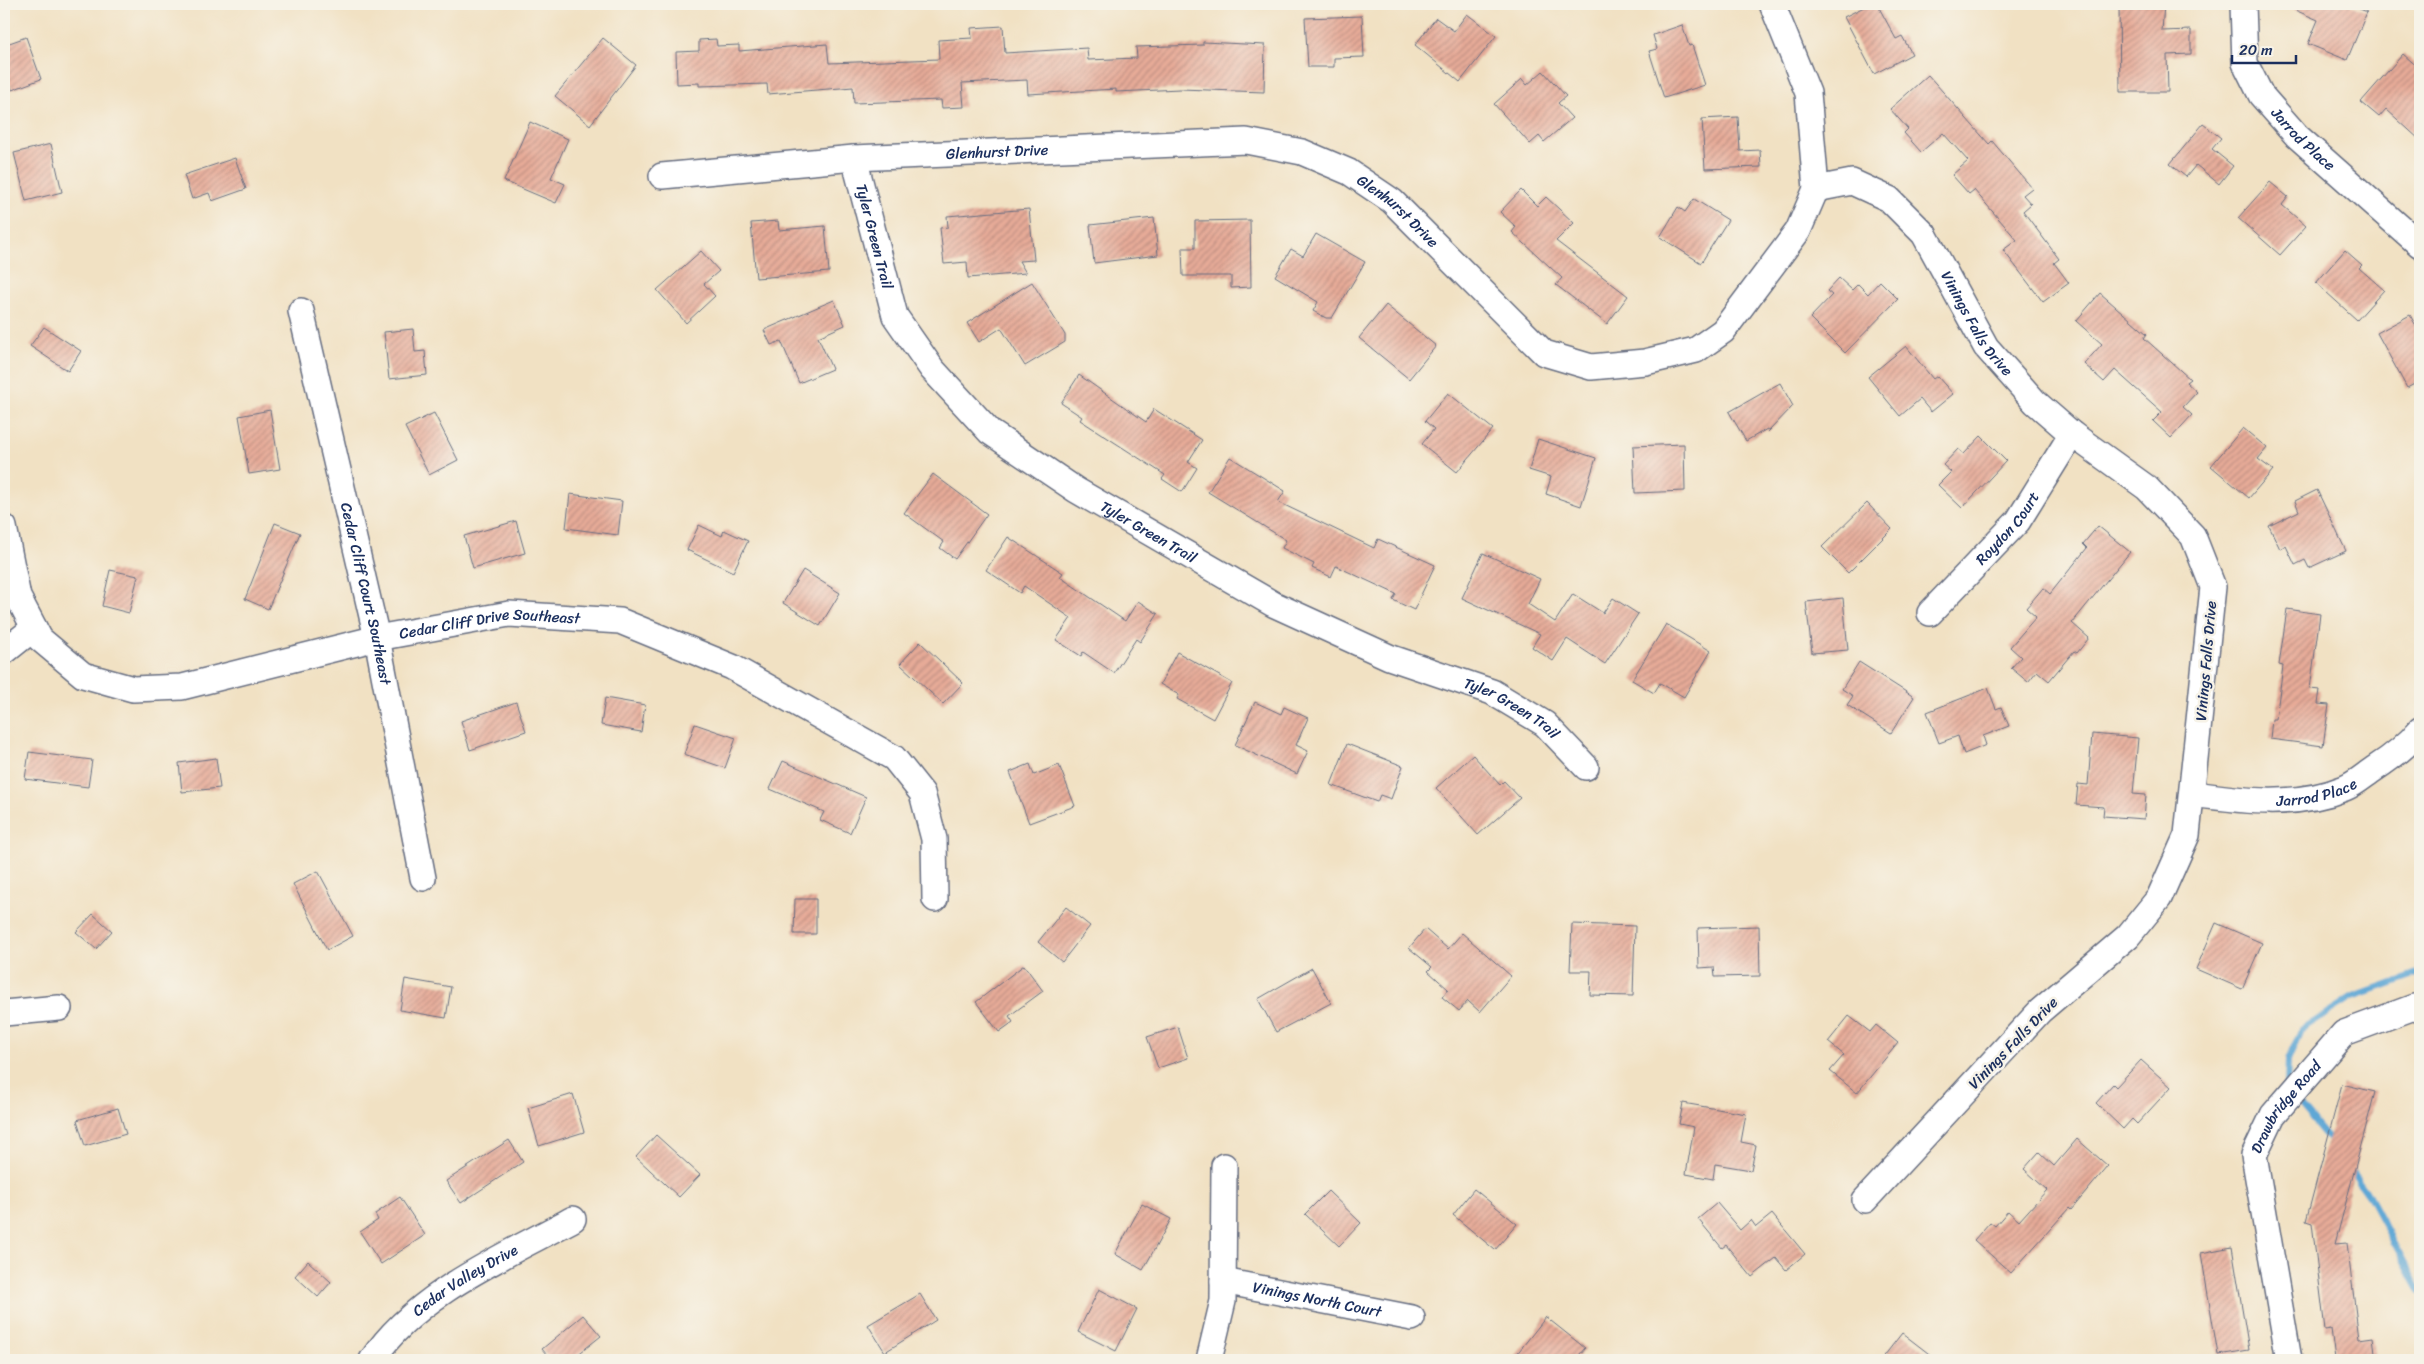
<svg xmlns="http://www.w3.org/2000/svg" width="2424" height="1364" viewBox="0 0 2424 1364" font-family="Sriracha,sans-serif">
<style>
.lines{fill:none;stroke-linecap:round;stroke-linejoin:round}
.stream{stroke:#5ea7d5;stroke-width:6}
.building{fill:url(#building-hatch)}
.minor-casing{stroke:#666d81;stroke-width:28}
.minor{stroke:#fff;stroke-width:25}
.labels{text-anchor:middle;stroke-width:5;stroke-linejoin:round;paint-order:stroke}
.street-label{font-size:15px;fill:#1b2f5e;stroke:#f7f3e8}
</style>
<defs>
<pattern id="building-hatch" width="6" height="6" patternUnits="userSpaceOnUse" patternTransform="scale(1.25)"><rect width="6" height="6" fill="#e7ab98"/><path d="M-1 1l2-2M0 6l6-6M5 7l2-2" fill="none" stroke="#ba8c7f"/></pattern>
</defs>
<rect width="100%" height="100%" fill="#f7f3e8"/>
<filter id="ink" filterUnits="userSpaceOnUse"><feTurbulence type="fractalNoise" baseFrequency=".02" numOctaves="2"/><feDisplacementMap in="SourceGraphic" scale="10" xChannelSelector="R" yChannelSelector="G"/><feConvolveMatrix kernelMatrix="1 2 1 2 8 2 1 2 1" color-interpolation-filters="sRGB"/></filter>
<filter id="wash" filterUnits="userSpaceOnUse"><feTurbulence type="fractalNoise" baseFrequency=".0096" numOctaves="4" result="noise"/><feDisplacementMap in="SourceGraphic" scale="20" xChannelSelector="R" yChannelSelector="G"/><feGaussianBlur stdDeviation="1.12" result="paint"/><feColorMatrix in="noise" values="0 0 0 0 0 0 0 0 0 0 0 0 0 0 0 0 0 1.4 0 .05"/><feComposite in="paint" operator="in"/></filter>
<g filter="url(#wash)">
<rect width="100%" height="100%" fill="#f1e1c3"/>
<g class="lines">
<path class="stream" d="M 2287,1086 L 2288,1060 L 2301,1030 L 2353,997 L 2420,973
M 2294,1098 L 2333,1144
M 2350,1169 L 2366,1191 L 2420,1291"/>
</g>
<g id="blocks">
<path class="building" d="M 1870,4 L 1877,4 L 1896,39 L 1902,36 L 1912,54 L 1874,74 L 1844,17 Z
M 2119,4 L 2164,4 L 2162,31 L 2191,30 L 2191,54 L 2167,55 L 2168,92 L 2120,92 Z
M 2281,4 L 2348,4 L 2367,12 L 2347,60 L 2308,44 L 2318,20 Z
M 1467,14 L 1496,36 L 1460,82 L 1415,45 L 1436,18 L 1454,31 Z
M 1362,16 L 1364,57 L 1334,58 L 1334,67 L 1308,67 L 1305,18 Z
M 1682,25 L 1689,46 L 1692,45 L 1705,85 L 1664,98 L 1649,51 L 1657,49 L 1653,35 Z
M 1003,26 L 1005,53 L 1087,48 L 1088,60 L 1137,58 L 1136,47 L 1203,45 L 1203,42 L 1265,45 L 1264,92 L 1180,89 L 1116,92 L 1116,89 L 1028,94 L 1027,80 L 962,83 L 964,107 L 942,108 L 941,100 L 854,103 L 853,87 L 768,94 L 767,84 L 699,86 L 699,83 L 677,84 L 676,52 L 699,51 L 699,40 L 716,39 L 717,46 L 739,45 L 739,51 L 827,44 L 829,63 L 939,59 L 938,40 L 972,38 L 971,28 Z
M 26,37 L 41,79 L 12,90 L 4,68 L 4,45 Z
M 603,38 L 636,65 L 590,125 L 555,96 Z
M 2403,54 L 2420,69 L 2420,140 L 2386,109 L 2379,117 L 2361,102 Z
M 1543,71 L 1566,96 L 1558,103 L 1572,118 L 1544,142 L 1539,136 L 1530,144 L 1494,104 L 1522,79 L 1527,85 Z
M 1928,75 L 1989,144 L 1992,141 L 2032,188 L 2023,195 L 2031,204 L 2023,211 L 2059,259 L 2054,263 L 2069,283 L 2043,302 L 2003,250 L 2017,240 L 1974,190 L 1969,194 L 1952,175 L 1968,161 L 1943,133 L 1921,152 L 1904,133 L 1908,129 L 1890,109 Z
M 1738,117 L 1740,151 L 1760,150 L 1761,167 L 1705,169 L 1702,119 Z
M 530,122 L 568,139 L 551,178 L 565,184 L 556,203 L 504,181 Z
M 2203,124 L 2221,138 L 2212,149 L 2233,166 L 2219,184 L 2196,165 L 2186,177 L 2170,164 Z
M 51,144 L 62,192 L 26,201 L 14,153 Z
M 235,158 L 246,189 L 212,201 L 209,193 L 192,199 L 184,175 Z
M 2270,182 L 2288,197 L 2282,205 L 2306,226 L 2280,255 L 2238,218 Z
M 1521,190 L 1537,206 L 1546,197 L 1574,223 L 1556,241 L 1628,296 L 1607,324 L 1556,285 L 1562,278 L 1512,232 L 1516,227 L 1500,212 Z
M 1694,199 L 1728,220 L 1701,263 L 1660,237 L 1678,207 L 1685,212 Z
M 1029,209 L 1034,260 L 1019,261 L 1026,273 L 968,278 L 967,262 L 944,264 L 940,228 L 948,227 L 947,216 Z
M 1154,218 L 1158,255 L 1094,263 L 1090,225 Z
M 1250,220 L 1251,287 L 1231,288 L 1231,276 L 1183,276 L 1182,248 L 1195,248 L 1195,221 Z
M 778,221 L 779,230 L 825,226 L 829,272 L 756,278 L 751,223 Z
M 1316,234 L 1365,262 L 1332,318 L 1326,318 L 1313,311 L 1318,302 L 1275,276 L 1291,249 L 1303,256 Z
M 2345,250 L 2362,265 L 2359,268 L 2384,290 L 2357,320 L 2316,283 Z
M 701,251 L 719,271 L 704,284 L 715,296 L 686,323 L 657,290 Z
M 1839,278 L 1852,290 L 1858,284 L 1868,294 L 1880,281 L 1898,299 L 1845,353 L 1810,318 L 1832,295 L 1827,291 Z
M 1032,282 L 1065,335 L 1065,342 L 1025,366 L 1001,328 L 979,342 L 967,323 Z
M 2100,293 L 2147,334 L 2144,338 L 2190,379 L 2186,382 L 2197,392 L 2183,407 L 2192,415 L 2171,438 L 2153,421 L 2162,412 L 2115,370 L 2104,382 L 2084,364 L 2102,344 L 2076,321 Z
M 834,300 L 845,325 L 818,337 L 832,369 L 799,383 L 781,341 L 771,345 L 764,330 Z
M 1386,305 L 1436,346 L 1409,379 L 1359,338 Z
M 2410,315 L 2420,333 L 2420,381 L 2407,388 L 2377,333 Z
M 44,327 L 81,351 L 68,371 L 30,346 Z
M 413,329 L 415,352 L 425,351 L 427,375 L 389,379 L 384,332 Z
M 1906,346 L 1933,379 L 1937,376 L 1953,394 L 1931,412 L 1920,399 L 1900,416 L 1868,377 Z
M 1079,375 L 1146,422 L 1154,409 L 1202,440 L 1188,462 L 1197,468 L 1182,492 L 1162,479 L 1165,475 L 1080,420 L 1082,417 L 1061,403 Z
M 1780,383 L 1793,406 L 1768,432 L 1767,429 L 1746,441 L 1729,412 Z
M 1448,393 L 1493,429 L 1457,472 L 1422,444 L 1434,429 L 1425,421 Z
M 270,410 L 280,469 L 249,474 L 239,416 Z
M 434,413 L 458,460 L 429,475 L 405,427 Z
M 2243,428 L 2267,448 L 2258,459 L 2273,470 L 2249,498 L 2211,466 Z
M 1981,436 L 2006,461 L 1962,508 L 1938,485 L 1951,472 L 1943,465 L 1958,449 L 1964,454 Z
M 1538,439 L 1596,458 L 1581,506 L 1546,494 L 1551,477 L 1529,470 Z
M 1684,444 L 1685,491 L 1635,493 L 1633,446 Z
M 1230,457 L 1285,491 L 1278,502 L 1374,548 L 1378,539 L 1435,565 L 1414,610 L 1393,600 L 1396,594 L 1336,566 L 1331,577 L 1312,568 L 1314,564 L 1282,548 L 1286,540 L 1208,492 Z
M 933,474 L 987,514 L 955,559 L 940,548 L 944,542 L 904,513 Z
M 2317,490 L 2346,551 L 2309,568 L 2305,560 L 2295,565 L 2286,546 L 2280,549 L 2269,526 L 2299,511 L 2295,501 Z
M 570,494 L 622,501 L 618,535 L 566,528 Z
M 1867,503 L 1892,529 L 1848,573 L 1822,547 Z
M 516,521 L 525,553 L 473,568 L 464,536 Z
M 275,523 L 300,533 L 268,609 L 245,599 Z
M 699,525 L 722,536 L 724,530 L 748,541 L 733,572 L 687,550 Z
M 2098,526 L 2130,552 L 2072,623 L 2089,638 L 2077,653 L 2074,651 L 2049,681 L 2037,671 L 2028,682 L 2011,668 L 2021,657 L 2010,647 L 2036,617 L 2026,608 L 2043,588 L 2050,594 L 2087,548 L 2083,544 Z
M 1008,537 L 1063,573 L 1060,577 L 1125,621 L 1138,601 L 1158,614 L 1140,642 L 1136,639 L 1114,673 L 1083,652 L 1081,656 L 1056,640 L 1071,618 L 1024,586 L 1020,593 L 986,570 Z
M 1483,553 L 1540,579 L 1528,604 L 1555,622 L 1573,594 L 1603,613 L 1613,598 L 1638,614 L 1605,664 L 1567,639 L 1553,661 L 1532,647 L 1540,634 L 1462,598 Z
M 110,570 L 138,576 L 129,613 L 102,606 Z
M 803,570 L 840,593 L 820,626 L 783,603 Z
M 1843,598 L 1848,650 L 1812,653 L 1806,602 Z
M 2287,609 L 2320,614 L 2310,689 L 2320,690 L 2318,704 L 2329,705 L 2323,746 L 2270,739 L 2272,719 L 2276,719 L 2283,666 L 2279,665 Z
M 1666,624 L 1711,651 L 1684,697 L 1660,683 L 1654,693 L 1632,680 Z
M 920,642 L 963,683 L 943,704 L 900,664 Z
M 1177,652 L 1232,683 L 1213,719 L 1177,699 L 1179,695 L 1160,684 Z
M 1859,662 L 1914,697 L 1891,733 L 1847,705 L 1853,696 L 1842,689 Z
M 1988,688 L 1996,709 L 2001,707 L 2009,726 L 1983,736 L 1986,745 L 1964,754 L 1958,736 L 1939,743 L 1927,712 Z
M 605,698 L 645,705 L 641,732 L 601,725 Z
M 516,702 L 526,731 L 470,750 L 461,721 Z
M 1255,702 L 1281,714 L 1284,707 L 1308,718 L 1296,745 L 1308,751 L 1297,774 L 1235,745 Z
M 695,724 L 736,738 L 725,768 L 684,754 Z
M 2092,734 L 2138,738 L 2133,794 L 2146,795 L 2144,819 L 2103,816 L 2104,807 L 2076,805 L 2078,784 L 2088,785 Z
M 1347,744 L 1403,766 L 1391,799 L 1380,795 L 1377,802 L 1331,785 Z
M 29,752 L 92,760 L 88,787 L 25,779 Z
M 1473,755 L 1500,785 L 1504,781 L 1520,798 L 1478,835 L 1436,788 Z
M 216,758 L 220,788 L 182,792 L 179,763 Z
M 783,761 L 866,797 L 850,833 L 820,820 L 824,812 L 770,789 Z
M 1030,764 L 1034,775 L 1059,765 L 1075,806 L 1029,823 L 1010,772 Z
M 318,871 L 353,936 L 327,950 L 293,884 Z
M 795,899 L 816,899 L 816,934 L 794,934 Z
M 1066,907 L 1090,926 L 1062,962 L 1038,942 Z
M 93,914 L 112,931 L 96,949 L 76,932 Z
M 2216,923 L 2262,943 L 2242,989 L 2196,969 Z
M 1572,924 L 1635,926 L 1633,996 L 1590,995 L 1591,971 L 1570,971 Z
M 1759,926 L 1760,976 L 1715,977 L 1714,967 L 1699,968 L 1698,928 Z
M 1425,929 L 1448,949 L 1462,933 L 1511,976 L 1480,1012 L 1468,1001 L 1459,1011 L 1442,997 L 1448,989 L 1428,971 L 1432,967 L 1409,948 Z
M 1024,965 L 1043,991 L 1009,1016 L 1013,1022 L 999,1032 L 976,1002 Z
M 1312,968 L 1331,1003 L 1276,1032 L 1258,999 Z
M 405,979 L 451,987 L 446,1018 L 400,1010 Z
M 1849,1016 L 1870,1032 L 1876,1025 L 1898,1043 L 1857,1093 L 1830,1071 L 1844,1055 L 1828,1042 Z
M 1178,1027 L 1188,1058 L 1158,1068 L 1147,1037 Z
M 2141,1060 L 2171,1087 L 2137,1124 L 2132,1119 L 2123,1129 L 2096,1103 L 2113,1084 L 2116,1087 Z
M 2342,1084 L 2375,1092 L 2335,1244 L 2347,1243 L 2359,1339 L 2373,1337 L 2376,1360 L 2335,1360 L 2331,1329 L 2325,1330 L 2312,1223 L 2306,1221 Z
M 573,1094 L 584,1132 L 539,1146 L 528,1108 Z
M 1683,1103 L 1746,1114 L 1741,1142 L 1756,1145 L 1751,1170 L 1715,1164 L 1713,1179 L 1686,1174 L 1694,1127 L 1679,1124 Z
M 118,1108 L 126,1134 L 85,1146 L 77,1120 Z
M 656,1135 L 700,1175 L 679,1197 L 636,1157 Z
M 2077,1139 L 2108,1166 L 2071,1210 L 2069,1208 L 2011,1273 L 1974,1240 L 1990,1222 L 1995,1226 L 2008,1211 L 2019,1221 L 2047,1190 L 2024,1169 L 2039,1152 L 2054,1166 Z
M 509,1140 L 523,1162 L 461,1203 L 446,1181 Z
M 1474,1189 L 1517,1224 L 1495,1250 L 1453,1215 Z
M 1328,1191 L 1361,1223 L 1339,1246 L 1305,1214 Z
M 400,1197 L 425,1235 L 381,1264 L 360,1232 L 378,1220 L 375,1214 Z
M 1717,1203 L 1740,1230 L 1751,1220 L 1756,1227 L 1772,1214 L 1805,1254 L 1786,1270 L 1776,1258 L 1752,1277 L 1726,1245 L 1722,1248 L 1698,1219 Z
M 1142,1204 L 1171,1219 L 1143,1270 L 1115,1254 Z
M 2232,1247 L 2249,1350 L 2218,1355 L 2201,1253 Z
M 308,1261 L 331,1282 L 318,1297 L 295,1276 Z
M 1099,1289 L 1137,1309 L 1116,1351 L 1078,1332 Z
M 920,1294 L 936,1320 L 885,1352 L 868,1325 Z
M 583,1315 L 601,1336 L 571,1360 L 551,1360 L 542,1349 Z
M 1546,1317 L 1585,1348 L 1575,1360 L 1512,1360 Z
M 1902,1333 L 1937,1360 L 1881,1360 Z"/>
</g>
</g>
<g filter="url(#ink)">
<use href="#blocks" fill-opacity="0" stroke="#666d81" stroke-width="1"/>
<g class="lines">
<g class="minor-casing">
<g id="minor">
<path id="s1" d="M 2243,4 L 2245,63 L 2261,95 L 2297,136 L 2420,245"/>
<path id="s2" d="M 854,158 L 895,316 L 932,369 L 990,432 L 1076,490 L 1273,604 L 1389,657 L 1492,692 L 1545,724 L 1586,767"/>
<path id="s3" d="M 662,176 L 854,158 L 1246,141 L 1302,152 L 1349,172 L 1392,201 L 1544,353 L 1591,367 L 1645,362 L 1696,350 L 1723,331 L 1798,231 L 1816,189 L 1808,93 L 1772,4"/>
<path id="s4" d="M 1816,189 L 1852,182 L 1889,199 L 1924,234 L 1986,347 L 2035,402 L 2072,434 L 2147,488 L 2193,536 L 2213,587 L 2187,835 L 2159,898 L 2128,936 L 2040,1011 L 1865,1200"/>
<path id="s5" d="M 301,311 L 377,638 L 423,878"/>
<path id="s6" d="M 4,527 L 18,597 L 40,639 L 83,675 L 133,689 L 182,687 L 377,638 L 509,614 L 620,621 L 732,667 L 894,758 L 922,793 L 934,839 L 935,899"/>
<path id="s7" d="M 1930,613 L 2018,521 L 2072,434"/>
<path d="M 4,652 L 34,628"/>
<path id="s8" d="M 2193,794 C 2244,801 2296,808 2345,788 C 2355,784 2365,775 2374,769 C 2391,758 2407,746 2420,730"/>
<path d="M 4,1013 L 59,1008"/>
<path id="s9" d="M 1223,1281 L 1412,1318"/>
<path id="s10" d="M 372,1360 C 415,1294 505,1256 573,1219"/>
<path d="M 1209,1360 L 1223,1301 L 1224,1166"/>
<path id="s11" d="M 2289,1360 L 2254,1155 L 2273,1115 L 2344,1033 L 2414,1007 L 2420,1010"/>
</g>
</g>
<use href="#minor" class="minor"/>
</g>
</g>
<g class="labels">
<g class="street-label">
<text dy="5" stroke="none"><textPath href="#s1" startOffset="156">Jarrod Place</textPath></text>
<text dy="5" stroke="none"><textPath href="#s3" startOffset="336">Glenhurst Drive</textPath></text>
<text dy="5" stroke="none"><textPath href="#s3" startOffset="756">Glenhurst Drive</textPath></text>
<text dy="5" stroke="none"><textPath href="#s2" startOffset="81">Tyler Green Trail</textPath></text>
<text dy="5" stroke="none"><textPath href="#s4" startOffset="231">Vinings Falls Drive</textPath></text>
<text dy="5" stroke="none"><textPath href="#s7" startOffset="115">Roydon Court</textPath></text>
<text dy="5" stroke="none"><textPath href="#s2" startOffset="501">Tyler Green Trail</textPath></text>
<text dy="5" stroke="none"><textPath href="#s5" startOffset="290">Cedar Cliff Court Southeast</textPath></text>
<text dy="5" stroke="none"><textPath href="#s6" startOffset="591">Cedar Cliff Drive Southeast</textPath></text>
<text transform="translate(2206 661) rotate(-85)" y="5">Vinings Falls Drive</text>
<text dy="5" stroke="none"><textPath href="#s2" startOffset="906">Tyler Green Trail</textPath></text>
<text dy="5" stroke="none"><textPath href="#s8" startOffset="125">Jarrod Place</textPath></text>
<text transform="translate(2013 1043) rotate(-46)" y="5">Vinings Falls Drive</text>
<text dy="5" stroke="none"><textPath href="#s11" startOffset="266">Drawbridge Road</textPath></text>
<text dy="5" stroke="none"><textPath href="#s10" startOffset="124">Cedar Valley Drive</textPath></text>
<text dy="5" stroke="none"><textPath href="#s9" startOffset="96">Vinings North Court</textPath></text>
</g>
</g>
<rect width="2424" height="1364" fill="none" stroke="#f7f3e8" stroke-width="20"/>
<path d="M2232 55v8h64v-8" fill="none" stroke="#1b2f5e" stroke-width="2.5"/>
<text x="2239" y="55" font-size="15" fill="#1b2f5e" stroke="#f7f3e8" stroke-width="4" paint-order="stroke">20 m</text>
</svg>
